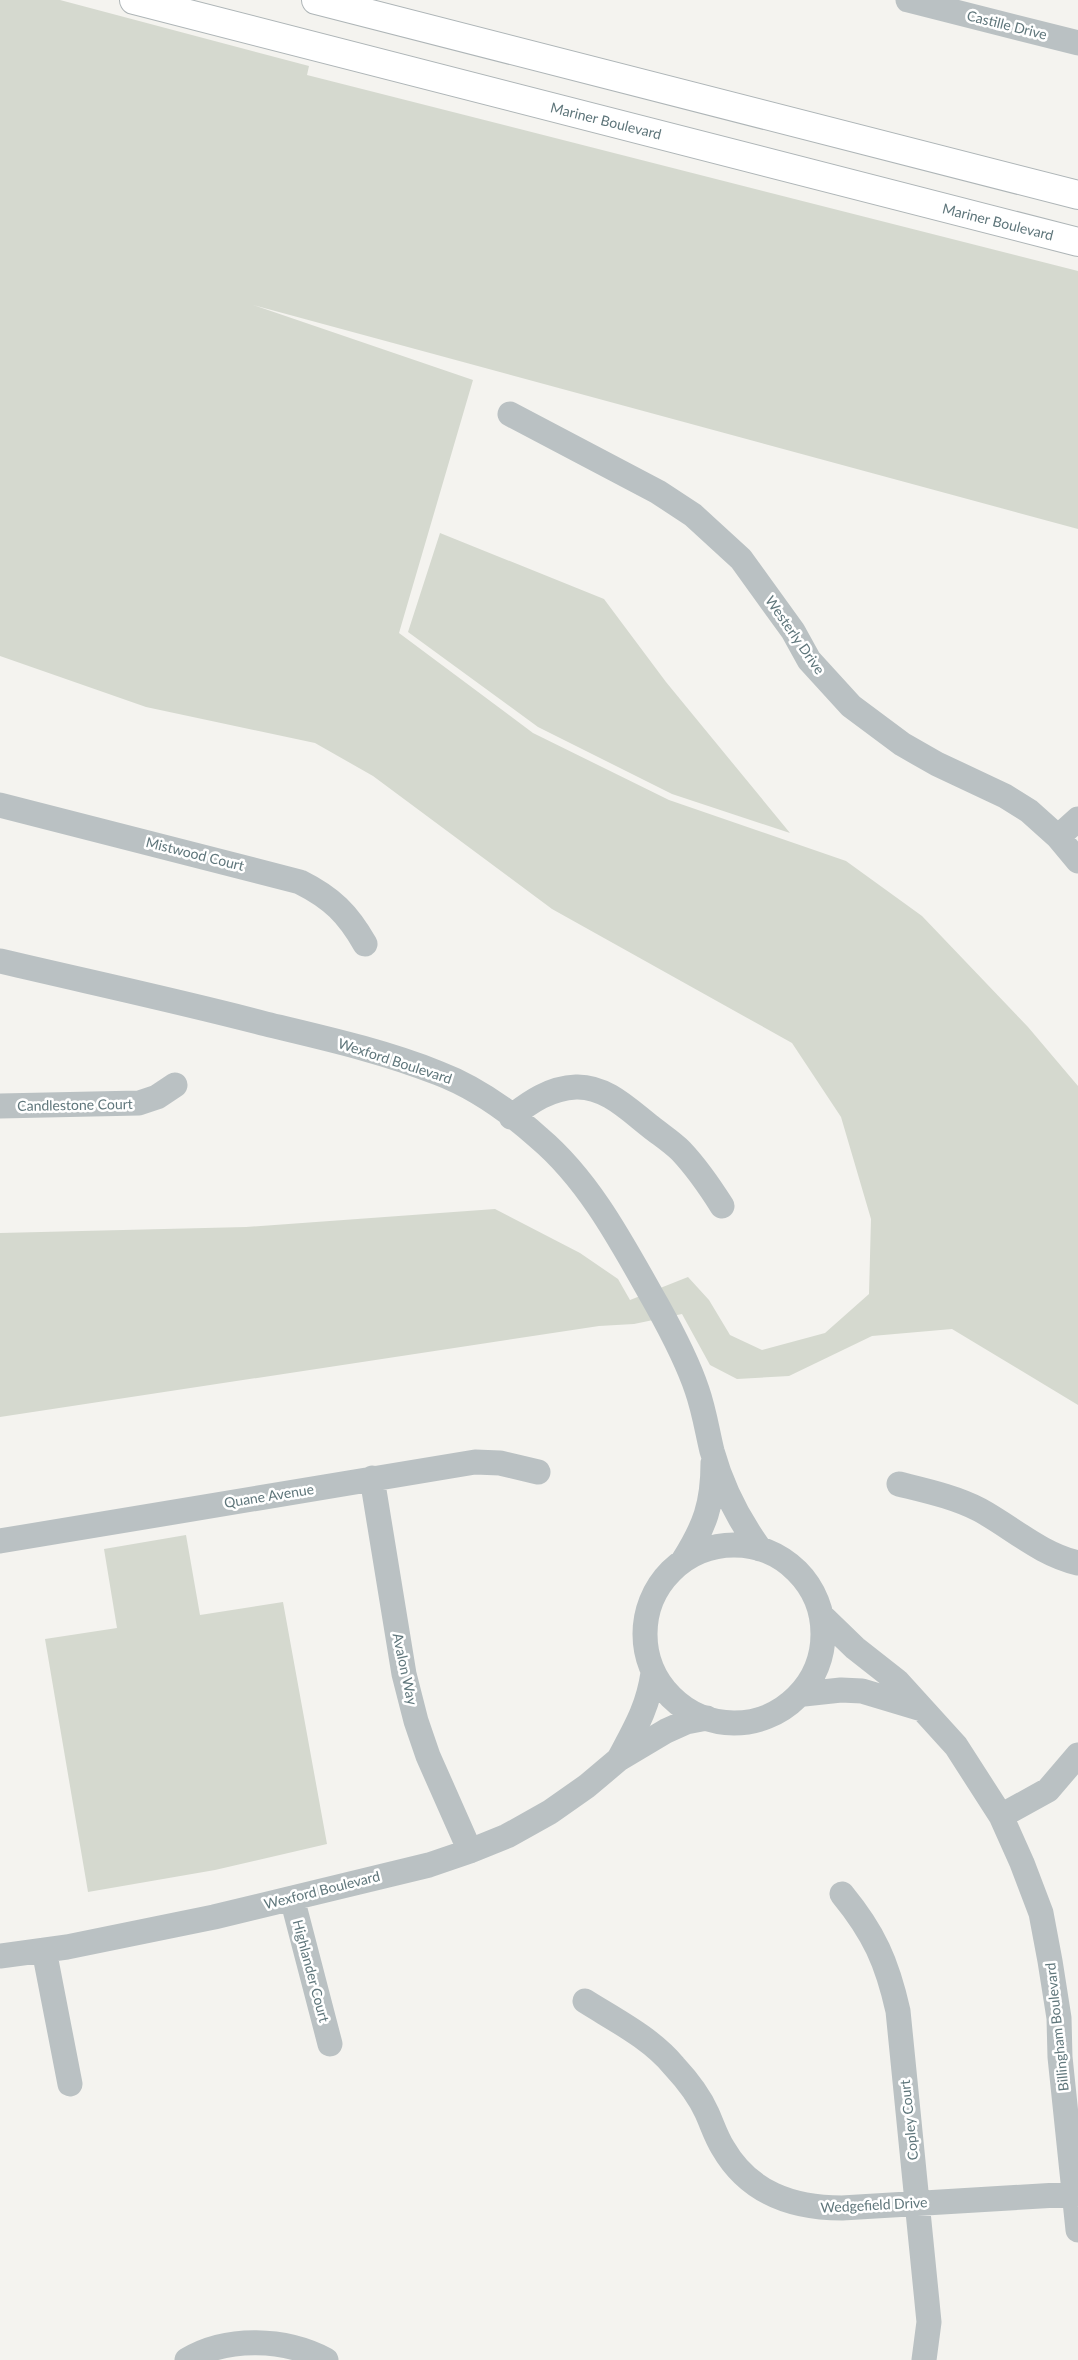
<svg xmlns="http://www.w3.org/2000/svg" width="1078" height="2360" viewBox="0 0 1078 2360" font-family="Lato,sans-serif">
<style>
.green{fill:#d5d9cf}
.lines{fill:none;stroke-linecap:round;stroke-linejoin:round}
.major-casing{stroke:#aeb5b7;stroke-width:30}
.minor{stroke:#bac1c3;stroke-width:25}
.major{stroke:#fff;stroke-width:28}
.labels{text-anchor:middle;stroke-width:5;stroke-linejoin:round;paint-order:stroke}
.street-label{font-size:14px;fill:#5f767b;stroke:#fff}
</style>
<rect width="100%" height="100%" fill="#f4f3ef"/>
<path class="green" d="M 0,0 L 60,0 L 309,66 L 307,75 L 1078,271 L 1078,529 L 253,305 L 473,380 L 399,633 L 533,733 L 669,800 L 846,861 L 922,916 L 1028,1027 L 1078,1086 L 1078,1405 L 952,1329 L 872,1336 L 789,1376 L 737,1379 L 710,1365 L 682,1314 L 634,1324 L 599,1326 L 0,1417 L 0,1233 L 246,1227 L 495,1209 L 580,1253 L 618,1279 L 630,1300 L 688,1277 L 709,1300 L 730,1335 L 762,1350 L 825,1333 L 869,1294 L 871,1219 L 841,1117 L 792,1043 L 552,909 L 373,776 L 315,743 L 146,707 L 0,656 Z
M 440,533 L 604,599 L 666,682 L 790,833 L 672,794 L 538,727 L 408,632 Z
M 186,1535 L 200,1615 L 283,1602 L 327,1844 L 215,1870 L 88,1892 L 45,1639 L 117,1628 L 104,1549 Z"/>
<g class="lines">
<g class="major-casing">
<path id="major" d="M 134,0 L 1078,242
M 316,0 L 1078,195"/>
</g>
<path class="minor" d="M 908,0 L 1078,43
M 510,414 L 658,492 L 693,515 L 741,559 L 793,631 L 809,660 L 851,706 L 902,744 L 937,764 L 1005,796 L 1029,811 L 1058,837 L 1078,861
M 0,805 L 300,882 C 332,898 348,914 365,944
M 1058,837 L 1078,819
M 0,961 C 89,982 178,1001 266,1024 C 324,1038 383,1051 438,1073 C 475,1087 510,1112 539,1138 C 591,1182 624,1247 657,1305 C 672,1332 687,1360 697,1390 C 704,1410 707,1430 712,1451 C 722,1487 739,1520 760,1549
M 0,1106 L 139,1103 L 157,1097 L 175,1085
M 511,1117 C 530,1102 550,1088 576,1087 C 606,1086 629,1110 651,1127 C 661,1135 672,1142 681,1151 C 697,1168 710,1187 722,1206
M 372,1478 L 404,1674 L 416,1721 L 428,1756 L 470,1851
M 899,1484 C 927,1491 955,1497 980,1510 C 1013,1528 1040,1554 1078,1563
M 0,1541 L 475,1462 L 500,1463 L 538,1472
M645 1634a89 89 0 1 1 178 0a89 89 0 1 1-178 0Z
M 683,1561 C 705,1526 713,1504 713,1463
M 824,1618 L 855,1648 L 897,1681 L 956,1746 L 1001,1816 L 1022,1863 L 1041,1913 L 1050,1961 L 1059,2018 L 1060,2057 L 1078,2230
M 804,1694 L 841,1690 L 862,1691 L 922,1709
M 620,1757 C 636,1727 648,1707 653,1673
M 1001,1816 L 1048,1790 L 1078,1755
M 842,1894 C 874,1933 887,1962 898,2011 L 929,2322 L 924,2360
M 292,1898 L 330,2044
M 44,1950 L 70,2084
M 0,1956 L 67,1947 L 214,1917 L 429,1865 L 470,1851 L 507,1836 L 550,1812 L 587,1786 L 619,1759 L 666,1731 L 686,1722 L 707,1718
M 585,2001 C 615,2020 651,2038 674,2066 C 687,2080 699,2095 707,2113 C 712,2124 716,2137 723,2148 C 749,2193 792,2208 842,2208 L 1074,2194
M 187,2360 C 227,2336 285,2338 326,2360"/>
<use href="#major" class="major"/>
</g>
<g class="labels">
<g class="street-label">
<text transform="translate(1007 25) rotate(14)" y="5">Castille Drive</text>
<text transform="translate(606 121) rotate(14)" y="5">Mariner Boulevard</text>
<text transform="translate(998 222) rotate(14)" y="5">Mariner Boulevard</text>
<text transform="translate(795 635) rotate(55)" y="5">Westerly Drive</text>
<text transform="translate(195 854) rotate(14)" y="5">Mistwood Court</text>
<text transform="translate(395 1061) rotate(18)" y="5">Wexford Boulevard</text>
<text transform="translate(75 1105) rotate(-1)" y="5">Candlestone Court</text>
<text transform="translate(269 1496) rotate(-9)" y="5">Quane Avenue</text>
<text transform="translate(405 1669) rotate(78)" y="5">Avalon Way</text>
<text transform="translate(322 1890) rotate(-14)" y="5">Wexford Boulevard</text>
<text transform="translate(311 1971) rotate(75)" y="5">Highlander Court</text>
<text transform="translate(1057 2027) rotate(-96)" y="5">Billingham Boulevard</text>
<text transform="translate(909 2120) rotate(-96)" y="5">Copley Court</text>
<text transform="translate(874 2205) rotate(-3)" y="5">Wedgefield Drive</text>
</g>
</g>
</svg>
